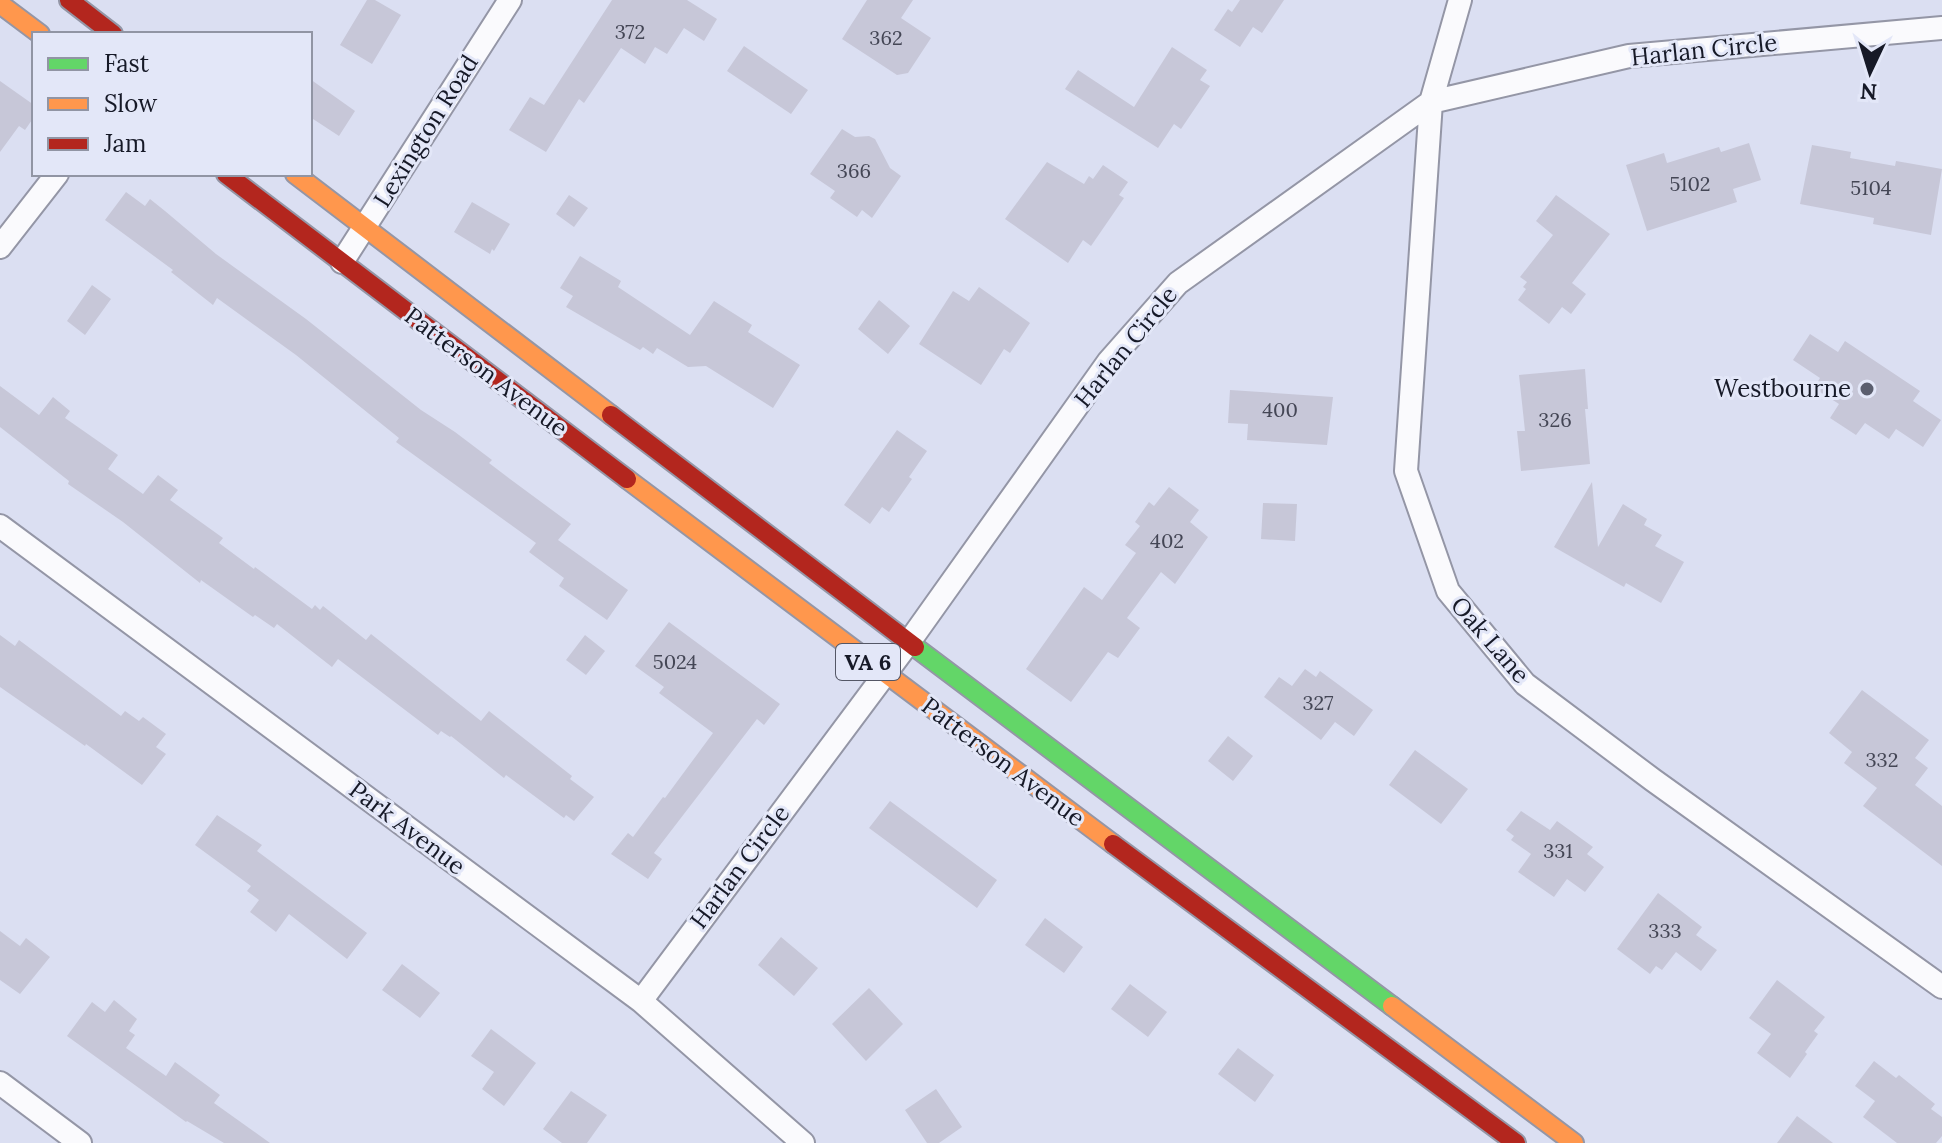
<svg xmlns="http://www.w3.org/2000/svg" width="1942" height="1143" viewBox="0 0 1942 1143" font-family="Lora,serif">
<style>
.building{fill:#c7c7d8}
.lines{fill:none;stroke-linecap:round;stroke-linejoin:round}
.street-casing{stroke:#9496a6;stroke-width:26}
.fast-casing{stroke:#9496a6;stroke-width:22}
.slow-casing{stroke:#9496a6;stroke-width:22}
.jam-casing{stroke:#9496a6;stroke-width:22}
.street{stroke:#fafafd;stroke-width:22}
.fast{stroke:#63d668;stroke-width:18}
.slow{stroke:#ff974d;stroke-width:18}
.jam{stroke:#b3261e;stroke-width:18}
.poi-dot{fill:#5b5e6e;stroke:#e3e7f8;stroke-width:3}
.labels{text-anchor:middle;stroke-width:6;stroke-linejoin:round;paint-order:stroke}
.number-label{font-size:20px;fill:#444655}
.shield{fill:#e3e7f8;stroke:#545766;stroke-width:2}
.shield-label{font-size:22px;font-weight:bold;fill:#161927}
.street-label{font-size:24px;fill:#161927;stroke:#e3e7f8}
.poi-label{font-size:24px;fill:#161927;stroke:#e3e7f8;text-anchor:end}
</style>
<rect width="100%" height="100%" fill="#dbdff2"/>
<path class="building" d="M 367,0 L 375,0 L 401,15 L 372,64 L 340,45 Z
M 612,0 L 687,0 L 717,19 L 704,41 L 684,28 L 667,54 L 655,47 L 645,64 L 621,48 L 584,103 L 579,99 L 546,152 L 509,130 L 530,97 L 544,105 Z
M 867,0 L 913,0 L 901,18 L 931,38 L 908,73 L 897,75 L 842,39 Z
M 1240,0 L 1284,0 L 1262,33 L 1253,27 L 1240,47 L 1214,30 L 1228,9 L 1232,12 Z
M 744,46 L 808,90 L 791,114 L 727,71 Z
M 1172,47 L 1207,70 L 1200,80 L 1210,86 L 1181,129 L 1174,124 L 1158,148 L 1065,89 L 1078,70 L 1134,107 Z
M 310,79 L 355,111 L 339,136 L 310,117 Z
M 0,81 L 34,105 L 34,117 L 25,130 L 19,126 L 0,152 Z
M 842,129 L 855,137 L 869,136 L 875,139 L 890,168 L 901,176 L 872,218 L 862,210 L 857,217 L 830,198 L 835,191 L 810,174 Z
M 1749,143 L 1761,180 L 1733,189 L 1737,202 L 1647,231 L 1626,165 L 1664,153 L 1667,163 L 1719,147 L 1721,152 Z
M 1812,145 L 1851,152 L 1850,158 L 1895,166 L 1896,161 L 1942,169 L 1931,235 L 1873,224 L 1874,218 L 1800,204 Z
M 1047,162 L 1084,184 L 1089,176 L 1093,179 L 1103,165 L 1128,182 L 1119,195 L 1124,198 L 1091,246 L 1083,240 L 1068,263 L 1005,219 Z
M 126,192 L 145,206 L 150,199 L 165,211 L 216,254 L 306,319 L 421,410 L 455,432 L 492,460 L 489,463 L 510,479 L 571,524 L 558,540 L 628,590 L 607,620 L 559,586 L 564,578 L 529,552 L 536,543 L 396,442 L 399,438 L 296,355 L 217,298 L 213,305 L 171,272 L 173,270 L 105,220 Z
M 569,195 L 588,208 L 574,227 L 556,214 Z
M 1556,195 L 1610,234 L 1572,283 L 1586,294 L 1571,314 L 1562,307 L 1549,324 L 1518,300 L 1526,289 L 1523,287 L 1527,282 L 1520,277 L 1553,235 L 1536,221 Z
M 472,202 L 510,224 L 494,251 L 492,249 L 490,254 L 454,232 Z
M 580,256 L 621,281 L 618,287 L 690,335 L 714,301 L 752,325 L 748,332 L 800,365 L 773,408 L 706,366 L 688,367 L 657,348 L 653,354 L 643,347 L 640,350 L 566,307 L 573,296 L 560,288 Z
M 92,285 L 111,299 L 85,335 L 67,321 Z
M 979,287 L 1030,323 L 1010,353 L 1004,349 L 981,385 L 919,344 L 953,291 L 969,301 Z
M 879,300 L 910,326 L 888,354 L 858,329 Z
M 1810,334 L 1838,352 L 1845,341 L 1920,391 L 1913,401 L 1941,420 L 1923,447 L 1896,429 L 1889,439 L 1865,423 L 1856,435 L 1830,418 L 1839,404 L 1814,388 L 1820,378 L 1793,360 Z
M 1585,369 L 1588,409 L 1585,409 L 1590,464 L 1521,471 L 1517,431 L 1525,431 L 1519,375 Z
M 0,386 L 39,415 L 53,397 L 70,411 L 65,418 L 118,455 L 108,469 L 143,494 L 158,475 L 178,490 L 170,500 L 223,538 L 219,543 L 254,569 L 255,567 L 312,609 L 315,605 L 320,610 L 323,606 L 366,640 L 371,634 L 481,721 L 489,711 L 572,776 L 570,779 L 594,797 L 574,821 L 566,815 L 564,818 L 506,775 L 504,778 L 451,736 L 450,737 L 441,731 L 438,735 L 338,659 L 332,667 L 277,624 L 274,628 L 255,615 L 253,617 L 201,580 L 200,583 L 123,522 L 68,484 L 69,481 L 0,427 Z
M 1230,390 L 1333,397 L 1327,445 L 1247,440 L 1248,424 L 1228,423 Z
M 897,430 L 927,451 L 909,477 L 912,479 L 889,512 L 882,507 L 870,524 L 844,505 Z
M 1592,482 L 1598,547 L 1623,504 L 1647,519 L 1644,525 L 1662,535 L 1655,546 L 1684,562 L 1661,603 L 1626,583 L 1624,587 L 1554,547 Z
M 1169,487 L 1199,510 L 1190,522 L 1208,537 L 1175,584 L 1161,572 L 1127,618 L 1140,628 L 1118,658 L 1108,652 L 1071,702 L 1026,669 L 1084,587 L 1102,600 L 1136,553 L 1125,545 L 1140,526 L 1135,522 L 1149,502 L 1154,506 Z
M 1263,503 L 1297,504 L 1295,541 L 1261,539 Z
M 669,622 L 780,704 L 764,725 L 757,719 L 654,853 L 662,859 L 648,879 L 611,854 L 628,833 L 633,837 L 663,797 L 665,798 L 713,733 L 659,693 L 664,687 L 635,666 Z
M 0,635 L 15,646 L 19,640 L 121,716 L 125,711 L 139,721 L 143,717 L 166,734 L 156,747 L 166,754 L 142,785 L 86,744 L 85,746 L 0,687 Z
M 585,635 L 605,651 L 586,675 L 566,660 Z
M 1305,669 L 1316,677 L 1320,671 L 1373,710 L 1354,736 L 1335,722 L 1321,740 L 1264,697 L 1279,677 L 1292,686 Z
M 1862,690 L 1929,740 L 1915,758 L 1928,768 L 1915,785 L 1942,806 L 1942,866 L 1863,806 L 1877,788 L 1844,763 L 1852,752 L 1829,733 Z
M 1228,736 L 1253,756 L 1233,781 L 1208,761 Z
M 1415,750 L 1468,789 L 1441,824 L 1389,785 Z
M 890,801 L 997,880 L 977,908 L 869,828 Z
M 1521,811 L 1550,830 L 1557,821 L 1593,847 L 1587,854 L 1604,867 L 1585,892 L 1567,879 L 1554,897 L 1518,872 L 1531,854 L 1511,840 L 1514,836 L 1506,830 Z
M 217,815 L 262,845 L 257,851 L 367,933 L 347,959 L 289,914 L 276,932 L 250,912 L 259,900 L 247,891 L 251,886 L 195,845 Z
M 1658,893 L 1702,927 L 1696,935 L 1717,950 L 1701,971 L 1676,952 L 1662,970 L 1656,966 L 1650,974 L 1617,949 Z
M 1045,918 L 1083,947 L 1064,973 L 1025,945 Z
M 0,931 L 20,946 L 26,938 L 50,957 L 20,994 L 0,980 Z
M 781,937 L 818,968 L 794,996 L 758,965 Z
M 402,964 L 440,993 L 420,1018 L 382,990 Z
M 1777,980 L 1825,1017 L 1814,1031 L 1818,1034 L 1805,1052 L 1807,1054 L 1790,1078 L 1757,1053 L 1771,1034 L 1749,1018 Z
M 1130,984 L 1167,1012 L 1148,1037 L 1111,1009 Z
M 869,988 L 903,1024 L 866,1061 L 832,1024 Z
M 114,1000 L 137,1019 L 129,1031 L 135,1035 L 126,1048 L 166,1076 L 175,1062 L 220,1095 L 214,1103 L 270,1143 L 224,1143 L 187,1121 L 186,1122 L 67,1036 L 92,1002 L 105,1012 Z
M 491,1029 L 536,1063 L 504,1106 L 482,1089 L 494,1072 L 471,1056 Z
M 1238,1048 L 1274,1075 L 1255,1102 L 1218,1074 Z
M 1874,1061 L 1896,1078 L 1899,1075 L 1935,1104 L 1931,1109 L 1942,1117 L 1942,1136 L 1936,1143 L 1897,1143 L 1863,1117 L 1875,1101 L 1855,1086 Z
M 936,1089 L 962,1127 L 939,1143 L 927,1143 L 905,1110 Z
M 571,1091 L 607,1115 L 587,1143 L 562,1143 L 543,1129 Z
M 1797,1116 L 1833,1143 L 1777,1143 Z"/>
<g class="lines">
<g class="street-casing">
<path id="street" d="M 1460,0 L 1431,102 L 1406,471 L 1448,591 L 1525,684 L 1653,780 L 1942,987
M 0,247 L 57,174
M 342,262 L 510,0
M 0,526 L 641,1001 L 803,1143
M 641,1001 L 909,642 L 1109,361 L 1178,283 L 1431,102 L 1629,56 L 1942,28
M 0,1083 L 80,1143"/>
</g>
<g class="fast-casing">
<path id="fast" d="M 915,647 L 1392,1006"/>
</g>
<g class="slow-casing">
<path id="slow" d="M 0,4 L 40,34
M 295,174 L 611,415
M 627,479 L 1113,844
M 1392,1006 L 1574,1143"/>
</g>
<g class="jam-casing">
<path id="jam" d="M 69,0 L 113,34
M 226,174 L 627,479
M 611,415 L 915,647
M 1113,844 L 1516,1143"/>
</g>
<use href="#street" class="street"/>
<use href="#fast" class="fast"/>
<use href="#slow" class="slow"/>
<use href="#jam" class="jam"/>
</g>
<circle class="poi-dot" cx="1867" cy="389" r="8"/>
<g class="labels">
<g class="number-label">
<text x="630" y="39">372</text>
<text x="886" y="45">362</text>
<text x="854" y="178">366</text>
<text x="1690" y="191">5102</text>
<text x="1871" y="195">5104</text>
<text x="1280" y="417">400</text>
<text x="1555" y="427">326</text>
<text x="1167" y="548">402</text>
<text x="675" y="669">5024</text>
<text x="1318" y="710">327</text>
<text x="1882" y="767">332</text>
<text x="1558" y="858">331</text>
<text x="1665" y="938">333</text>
</g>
<rect class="shield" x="836" y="644" width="64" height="36" rx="6"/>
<g class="shield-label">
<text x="868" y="670">VA 6</text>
</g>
<g class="street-label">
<text transform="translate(1704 50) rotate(-6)" y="8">Harlan Circle</text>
<text transform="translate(426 131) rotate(-58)" y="8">Lexington Road</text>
<text transform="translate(1126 347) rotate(-51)" y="8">Harlan Circle</text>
<text transform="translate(486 372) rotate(37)" y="8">Patterson Avenue</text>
<text transform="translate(1490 640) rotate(49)" y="8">Oak Lane</text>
<text transform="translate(1003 762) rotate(37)" y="8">Patterson Avenue</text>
<text transform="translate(407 828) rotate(37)" y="8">Park Avenue</text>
<text transform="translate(740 867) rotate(-53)" y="8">Harlan Circle</text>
</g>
<g class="poi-label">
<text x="1851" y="397">Westbourne</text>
</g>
</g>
<rect x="32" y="32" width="280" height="144" fill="#e3e7f8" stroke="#9195a4" stroke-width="2"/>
<rect x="48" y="58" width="40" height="12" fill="#63d668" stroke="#9195a4" stroke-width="2"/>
<text x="104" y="72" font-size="24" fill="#161927">Fast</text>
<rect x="48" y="98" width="40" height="12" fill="#ff974d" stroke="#9195a4" stroke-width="2"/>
<text x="104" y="112" font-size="24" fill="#161927">Slow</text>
<rect x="48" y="138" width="40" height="12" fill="#b3261e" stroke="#9195a4" stroke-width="2"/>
<text x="104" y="152" font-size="24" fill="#161927">Jam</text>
<g transform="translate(1870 72) rotate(184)" stroke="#e3e7f8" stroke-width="6" paint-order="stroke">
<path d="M0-6L14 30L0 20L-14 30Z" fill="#161927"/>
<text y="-12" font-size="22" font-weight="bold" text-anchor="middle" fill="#161927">N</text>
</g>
</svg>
